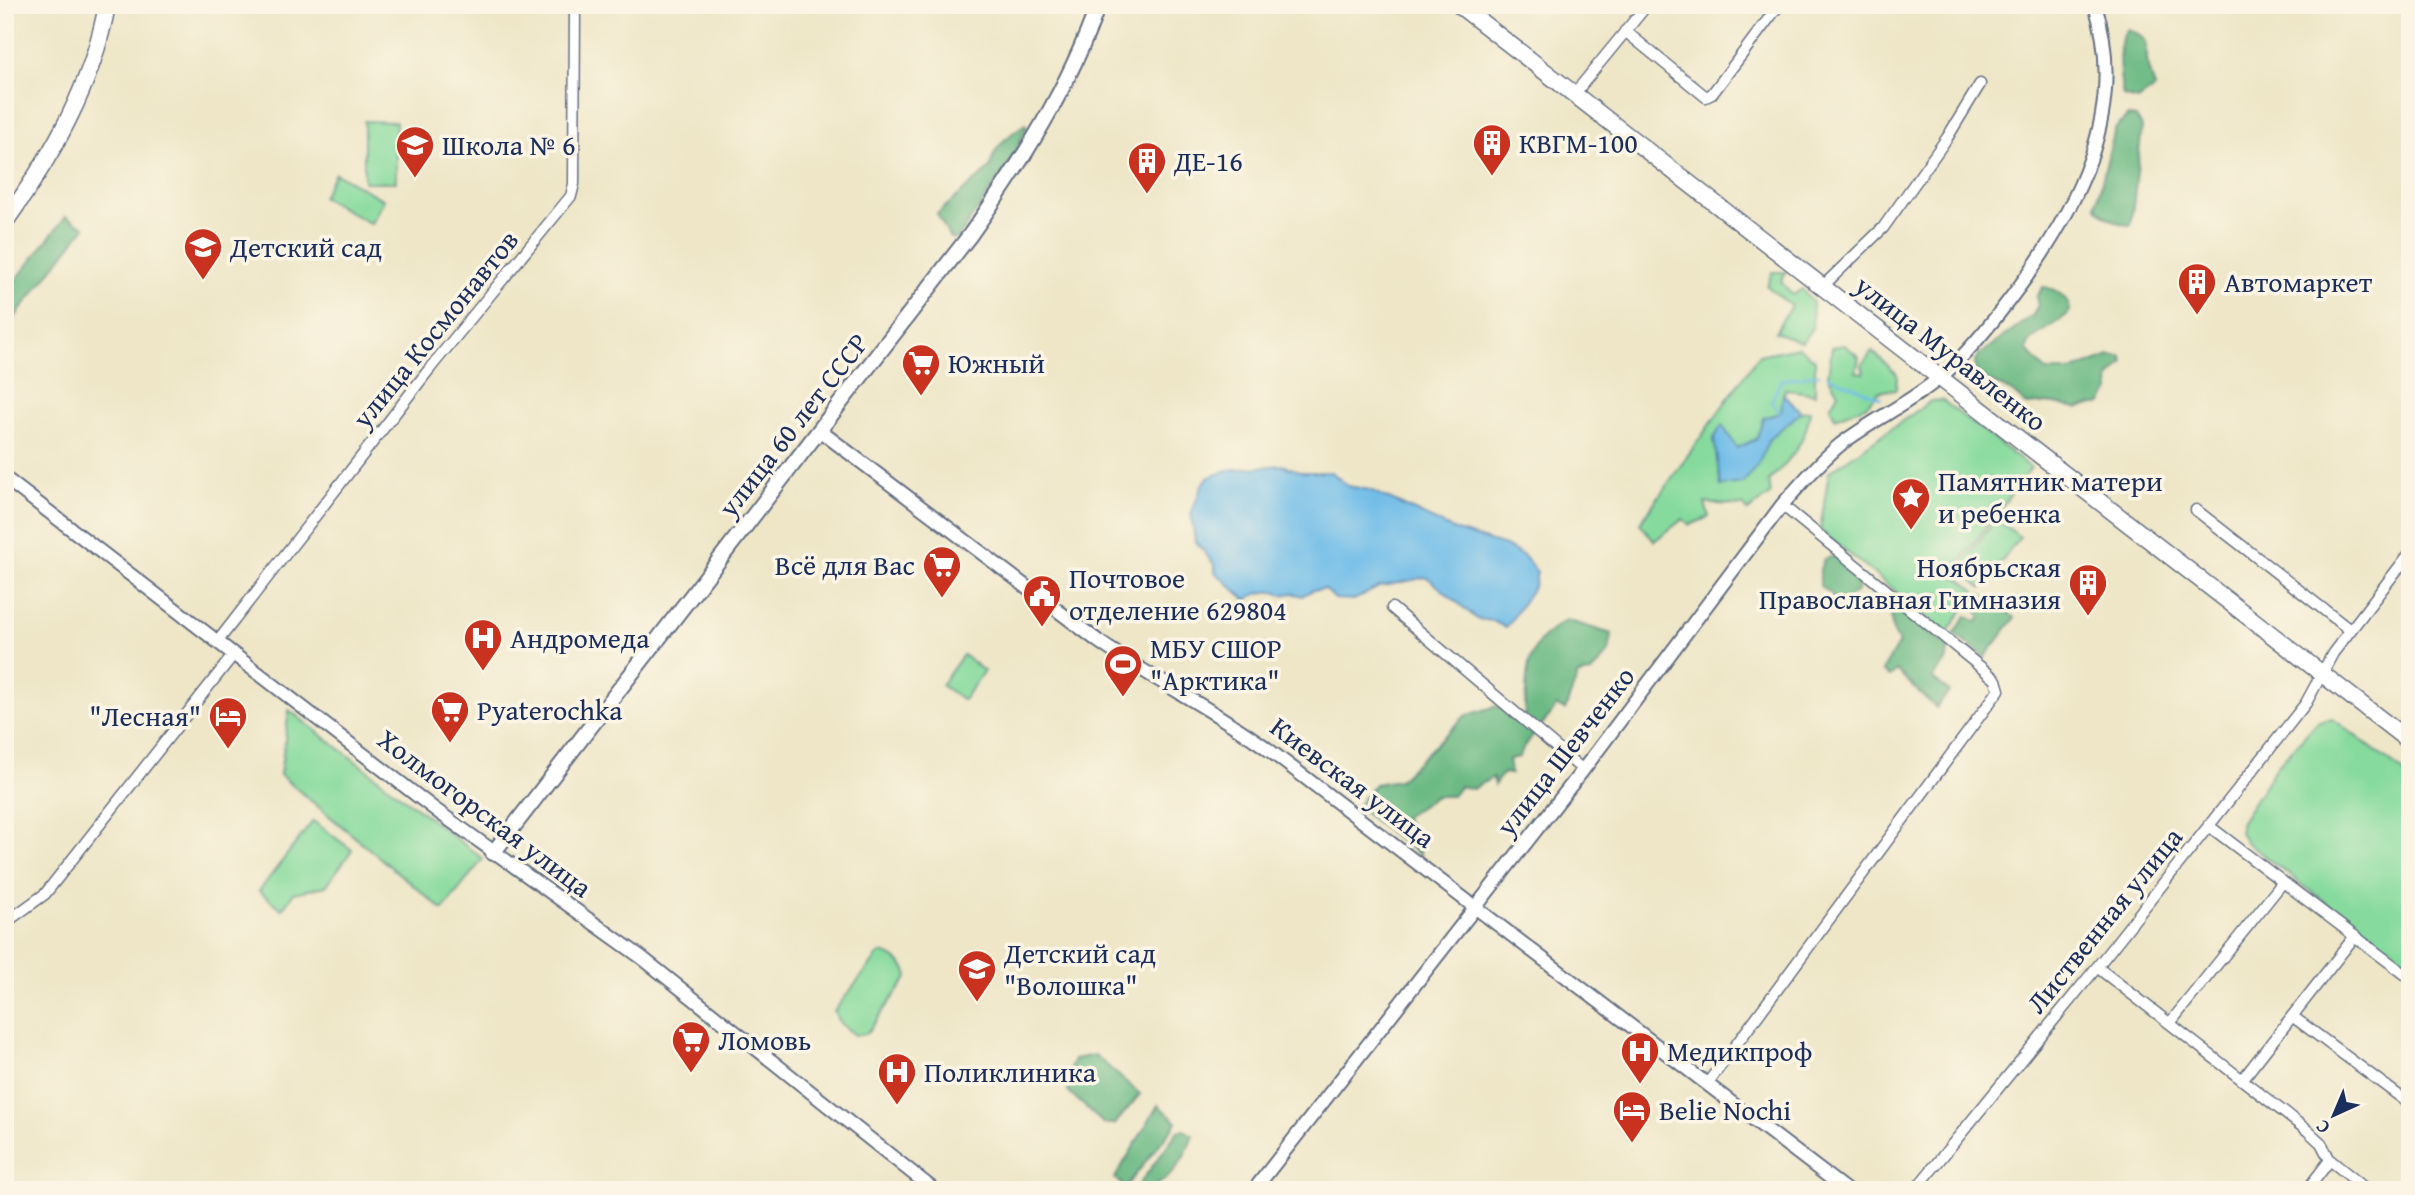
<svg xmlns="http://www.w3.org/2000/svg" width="2415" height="1195" viewBox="0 0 2415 1195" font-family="'Gentium Book Plus',serif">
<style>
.green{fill:#86da9d;stroke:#50847e;stroke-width:2}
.forest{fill:#6cba84;stroke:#447471;stroke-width:2}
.water{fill:#6ebce8;stroke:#4476a3;stroke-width:2}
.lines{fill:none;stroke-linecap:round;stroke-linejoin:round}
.stream{stroke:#6ebce8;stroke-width:2.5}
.minor-casing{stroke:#656f83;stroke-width:13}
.tertiary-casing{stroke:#656f83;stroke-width:16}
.secondary-casing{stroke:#656f83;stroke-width:18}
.primary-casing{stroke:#656f83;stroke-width:19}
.minor{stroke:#fff;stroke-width:10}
.tertiary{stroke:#fff;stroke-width:12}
.secondary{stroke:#fff;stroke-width:14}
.primary{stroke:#fff;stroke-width:16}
.labels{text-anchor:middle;stroke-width:7;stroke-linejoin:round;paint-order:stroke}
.poi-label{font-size:28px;fill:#1b2f5e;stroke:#fcf5e5;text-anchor:start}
.street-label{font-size:28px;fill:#1b2f5e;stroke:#fcf5e5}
</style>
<rect width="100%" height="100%" fill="#fcf5e5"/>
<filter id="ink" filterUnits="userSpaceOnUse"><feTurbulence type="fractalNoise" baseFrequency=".0143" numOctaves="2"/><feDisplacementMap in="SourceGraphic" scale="14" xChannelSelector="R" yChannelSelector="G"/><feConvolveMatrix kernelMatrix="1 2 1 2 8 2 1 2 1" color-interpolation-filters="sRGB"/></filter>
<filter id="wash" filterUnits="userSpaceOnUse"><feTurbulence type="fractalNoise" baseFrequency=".00686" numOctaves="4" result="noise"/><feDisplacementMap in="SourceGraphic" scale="28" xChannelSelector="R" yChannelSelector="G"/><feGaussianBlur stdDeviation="1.57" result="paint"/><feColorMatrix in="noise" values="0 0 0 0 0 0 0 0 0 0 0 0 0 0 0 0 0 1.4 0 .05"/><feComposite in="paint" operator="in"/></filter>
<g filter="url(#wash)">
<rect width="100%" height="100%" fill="#eee6c7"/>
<path class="green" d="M 364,121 L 396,122 L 396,182 L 364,182 Z
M 335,173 L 384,200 L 371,224 L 322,197 Z
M 1772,272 L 1786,272 L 1781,282 L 1793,295 L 1802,289 L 1813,302 L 1812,328 L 1802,342 L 1775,332 L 1791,306 L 1767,286 Z
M 1845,345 L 1859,357 L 1856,372 L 1864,373 L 1862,365 L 1872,351 L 1897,374 L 1896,389 L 1878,392 L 1867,405 L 1835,418 L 1830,407 L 1838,393 L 1828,376 L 1832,347 Z
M 1798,347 L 1815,360 L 1815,394 L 1785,389 L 1781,413 L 1757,439 L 1737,448 L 1722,426 L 1714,439 L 1721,486 L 1759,463 L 1769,439 L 1801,412 L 1810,411 C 1807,441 1789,461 1769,481 L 1771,494 L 1748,511 L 1744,506 L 1705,503 L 1709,517 L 1690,525 L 1683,519 L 1654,541 L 1640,523 L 1759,355 Z
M 1942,400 L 2031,468 L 1951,573 L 1976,591 L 1947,633 L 1820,530 L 1829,472 L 1931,401 Z
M 1996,519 L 2020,537 L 1982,588 L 1958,569 Z
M 963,655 L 984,671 L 963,700 L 941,685 Z
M 289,710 L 483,859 L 443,910 L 280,775 Z
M 2333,719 L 2410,777 L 2410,966 L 2247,843 L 2240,832 L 2240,823 L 2277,766 L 2318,721 Z
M 313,821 L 352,850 L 326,886 L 294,893 L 282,909 L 259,891 Z
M 880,953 C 891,954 907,965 908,977 L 866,1034 L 855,1035 L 840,1023 L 834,1011 Z"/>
<path class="forest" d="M 2128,29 C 2157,41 2142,49 2149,71 C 2151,77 2154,82 2155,88 L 2138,100 L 2123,96 C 2120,80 2115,40 2128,29 Z
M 2128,116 L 2136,117 L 2142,127 L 2131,225 C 2119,225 2101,216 2096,205 L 2115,129 Z
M 1025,124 L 1027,128 L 1006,169 L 957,239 L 950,238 L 937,214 L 990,168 C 993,146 1008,136 1025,124 Z
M 66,216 L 85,227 L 5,330 L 5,294 Z
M 2043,287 C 2055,288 2068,297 2070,309 C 2060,328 2028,332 2027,350 L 2046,371 L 2071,371 L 2110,356 L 2122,356 L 2124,362 L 2109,378 L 2110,391 L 2101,404 L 2077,408 L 2049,403 L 2027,405 L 2012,392 L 1976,374 L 1975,361 L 1980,354 L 2033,315 L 2038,305 L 2036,297 Z
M 1834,556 L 1859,576 L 1858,590 L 1832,609 L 1832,594 L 1820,586 L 1820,569 L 1824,559 Z
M 1981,594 L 2015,618 L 1985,657 L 1954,634 L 1966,616 L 1978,622 L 1981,616 L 1972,607 Z
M 1899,608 L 1948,647 L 1947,660 L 1932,678 L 1949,692 L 1936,708 L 1897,671 L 1890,677 L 1882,671 L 1899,643 L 1892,628 L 1891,615 Z
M 1566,620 L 1612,634 L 1609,652 L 1591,673 L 1578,675 L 1565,710 L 1557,706 C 1543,726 1530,734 1519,757 L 1509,759 L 1511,774 L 1503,773 L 1494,785 L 1493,777 L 1473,789 L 1460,786 L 1452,796 L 1436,796 L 1404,817 L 1419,843 L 1420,855 L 1356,807 L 1375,784 L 1399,780 L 1465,716 L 1496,706 L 1524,717 C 1529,669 1521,647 1566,620 Z
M 1095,1055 L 1140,1094 L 1115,1124 L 1104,1124 L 1068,1091 L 1069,1071 L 1074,1059 Z
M 1158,1105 L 1177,1122 L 1125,1188 L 1115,1178 Z
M 1184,1130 L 1193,1135 C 1185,1162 1165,1190 1135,1190 L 1178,1131 Z"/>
<path class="water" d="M 1783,394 L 1801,412 L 1769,439 L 1759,463 L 1743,483 L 1721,486 L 1714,439 L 1722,425 L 1737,448 L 1757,439 L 1763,418 L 1781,413 Z
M 1282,465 L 1303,472 L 1331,472 L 1348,486 L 1370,490 L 1457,531 L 1505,546 L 1524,556 L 1537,572 L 1534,586 L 1506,628 L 1493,621 L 1477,619 L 1427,577 L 1379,587 L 1354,600 L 1335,599 L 1325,589 L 1313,590 L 1302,596 L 1292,593 L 1283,595 C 1271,589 1256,592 1246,600 L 1215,572 L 1215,565 L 1195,541 L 1191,514 L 1203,483 L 1209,477 L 1228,470 Z"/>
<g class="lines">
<path class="stream" d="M 1828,376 L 1881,398
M 1781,413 L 1771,402 L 1781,380 L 1819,374"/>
</g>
</g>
<g filter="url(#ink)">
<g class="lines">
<g class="minor-casing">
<path id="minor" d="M 1625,31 L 1706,97 L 1712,94 L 1779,5
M 1575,93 L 1647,5
M 1823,286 L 1883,228 L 1947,138 L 1980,84
M 2196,510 L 2350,630
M 1392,608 L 1583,770
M 218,641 L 431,367 L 571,196 L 574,184 L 575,5
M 2209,826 L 2410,978
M 5,923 L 45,894 L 234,654
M 2097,967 L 2308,1131 L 2321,1143 L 2330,1160 L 2367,1190
M 2292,1016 L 2410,1104
M 2170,1023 L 2283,882
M 2242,1080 L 2355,936
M 1707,1084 L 1999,690 L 1996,680 L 1983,669 L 1782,505
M 1915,1190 L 2097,967 L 2306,703 L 2333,653 L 2410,553
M 2307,1190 L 2330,1160"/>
</g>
<g class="tertiary-casing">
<path id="tertiary" d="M 819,430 L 1098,641 C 1152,679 1211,708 1265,747 L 1846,1190
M 5,478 L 437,811 L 641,957 L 934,1190
M 1254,1190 L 1583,770 L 1782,505 C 1801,484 1819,462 1841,444 C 1874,419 1912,402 1943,375 C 1969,352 1992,323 2013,295 C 2076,212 2129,112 2095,5"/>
</g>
<g class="secondary-casing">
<path id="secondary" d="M 493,853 L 970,235 C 1020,165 1069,88 1098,5"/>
</g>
<g class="primary-casing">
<path id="primary" d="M 1459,5 L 2410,742
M 5,222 C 53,154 92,87 107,5"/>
</g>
<use href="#minor" class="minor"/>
<use href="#tertiary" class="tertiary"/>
<use href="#secondary" class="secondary"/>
<use href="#primary" class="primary"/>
</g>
</g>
<defs>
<g id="building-pin" transform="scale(2.0125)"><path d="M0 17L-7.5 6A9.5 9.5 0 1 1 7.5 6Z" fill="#c8321e" stroke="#fcf5e5"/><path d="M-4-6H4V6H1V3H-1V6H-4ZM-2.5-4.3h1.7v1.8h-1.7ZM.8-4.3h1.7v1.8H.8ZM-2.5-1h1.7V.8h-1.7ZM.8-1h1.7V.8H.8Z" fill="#fff"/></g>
<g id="school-pin" transform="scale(2.0125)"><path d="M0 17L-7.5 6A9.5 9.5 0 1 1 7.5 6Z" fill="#c8321e" stroke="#fcf5e5"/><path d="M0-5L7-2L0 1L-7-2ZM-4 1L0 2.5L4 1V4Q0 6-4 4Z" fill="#fff"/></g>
<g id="supermarket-pin" transform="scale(2.0125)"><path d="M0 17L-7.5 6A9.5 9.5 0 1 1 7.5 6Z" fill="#c8321e" stroke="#fcf5e5"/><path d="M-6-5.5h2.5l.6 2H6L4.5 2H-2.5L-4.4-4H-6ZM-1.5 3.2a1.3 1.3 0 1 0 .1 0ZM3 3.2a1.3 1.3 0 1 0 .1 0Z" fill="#fff"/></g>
<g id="sight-pin" transform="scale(2.0125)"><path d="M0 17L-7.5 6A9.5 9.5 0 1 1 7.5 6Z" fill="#c8321e" stroke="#fcf5e5"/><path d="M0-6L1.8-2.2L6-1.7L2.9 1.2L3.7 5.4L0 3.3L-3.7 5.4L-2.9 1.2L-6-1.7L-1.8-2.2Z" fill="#fff"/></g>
<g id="civic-pin" transform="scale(2.0125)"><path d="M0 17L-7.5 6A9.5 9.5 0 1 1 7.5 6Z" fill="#c8321e" stroke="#fcf5e5"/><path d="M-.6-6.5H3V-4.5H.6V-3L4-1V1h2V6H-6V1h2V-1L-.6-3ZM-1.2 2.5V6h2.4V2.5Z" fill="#fff"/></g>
<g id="hospital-pin" transform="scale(2.0125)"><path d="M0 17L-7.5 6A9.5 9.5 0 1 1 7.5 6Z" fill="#c8321e" stroke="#fcf5e5"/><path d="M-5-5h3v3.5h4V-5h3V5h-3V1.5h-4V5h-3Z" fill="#fff"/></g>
<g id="stadium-pin" transform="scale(2.0125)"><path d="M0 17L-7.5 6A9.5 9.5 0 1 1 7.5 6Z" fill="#c8321e" stroke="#fcf5e5"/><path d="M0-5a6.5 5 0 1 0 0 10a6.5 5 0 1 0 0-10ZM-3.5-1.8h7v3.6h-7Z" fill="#fff"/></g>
<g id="hotel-pin" transform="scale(2.0125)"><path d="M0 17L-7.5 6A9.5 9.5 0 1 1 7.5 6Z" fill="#c8321e" stroke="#fcf5e5"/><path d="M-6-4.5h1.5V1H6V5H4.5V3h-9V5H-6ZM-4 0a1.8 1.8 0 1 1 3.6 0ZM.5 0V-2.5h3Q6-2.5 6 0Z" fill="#fff"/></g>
</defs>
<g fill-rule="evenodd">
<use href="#building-pin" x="1492" y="143"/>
<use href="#school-pin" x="415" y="145"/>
<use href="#building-pin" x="1147" y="161"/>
<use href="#school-pin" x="203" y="247"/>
<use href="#building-pin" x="2197" y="282"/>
<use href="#supermarket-pin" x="921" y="363"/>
<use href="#sight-pin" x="1911" y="497"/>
<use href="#supermarket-pin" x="942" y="565"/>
<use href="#building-pin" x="2088" y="583"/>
<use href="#civic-pin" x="1042" y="594"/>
<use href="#hospital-pin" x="483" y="638"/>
<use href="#stadium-pin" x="1123" y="664"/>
<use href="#supermarket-pin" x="450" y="710"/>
<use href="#hotel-pin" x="228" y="716"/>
<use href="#school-pin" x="977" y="969"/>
<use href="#supermarket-pin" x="691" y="1040"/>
<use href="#hospital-pin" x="1640" y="1051"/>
<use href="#hospital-pin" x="897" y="1072"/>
<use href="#hotel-pin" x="1632" y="1110"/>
</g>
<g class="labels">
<g class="poi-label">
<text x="1519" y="153">КВГМ-100</text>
<text x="442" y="155">Школа № 6</text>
<text x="1174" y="171">ДЕ-16</text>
<text x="230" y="257">Детский сад</text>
<text x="2224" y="292">Автомаркет</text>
<text x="948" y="373">Южный</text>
<text x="1938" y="491">Памятник матери<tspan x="1938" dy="32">и ребенка</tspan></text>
<text x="915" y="575" text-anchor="end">Всё для Вас</text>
<text x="2061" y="577" text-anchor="end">Ноябрьская<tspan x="2061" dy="32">Православная Гимназия</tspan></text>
<text x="1069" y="588">Почтовое<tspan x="1069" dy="32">отделение 629804</tspan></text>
<text x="510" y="648">Андромеда</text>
<text x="1150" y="658">МБУ СШОР<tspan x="1150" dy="32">"Арктика"</tspan></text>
<text x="477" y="720">Pyaterochka</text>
<text x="201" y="726" text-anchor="end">"Лесная"</text>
<text x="1004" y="963">Детский сад<tspan x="1004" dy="32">"Волошка"</tspan></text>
<text x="718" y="1050">Ломовь</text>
<text x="1667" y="1061">Медикпроф</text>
<text x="924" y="1082">Поликлиника</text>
<text x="1659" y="1120">Belie Nochi</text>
</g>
<g class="street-label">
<text transform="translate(435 329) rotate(-51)" y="10">улица Космонавтов</text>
<text transform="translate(1951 353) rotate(38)" y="10">улица Муравленко</text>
<text transform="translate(793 425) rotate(-52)" y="10">улица 60 лет СССР</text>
<text transform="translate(1565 751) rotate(-52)" y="10">улица Шевченко</text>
<text transform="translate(1353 782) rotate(37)" y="10">Киевская улица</text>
<text transform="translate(485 813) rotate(37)" y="10">Холмогорская улица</text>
<text transform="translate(2104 920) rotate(-51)" y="10">Лиственная улица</text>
</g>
</g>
<rect width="2415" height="1195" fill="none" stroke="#fcf5e5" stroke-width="28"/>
<g transform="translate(2334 1115) rotate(224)" stroke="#fcf5e5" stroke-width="5" paint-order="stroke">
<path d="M0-5L12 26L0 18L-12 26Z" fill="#1b2f5e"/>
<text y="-10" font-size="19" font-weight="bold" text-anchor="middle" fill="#1b2f5e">С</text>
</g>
</svg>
